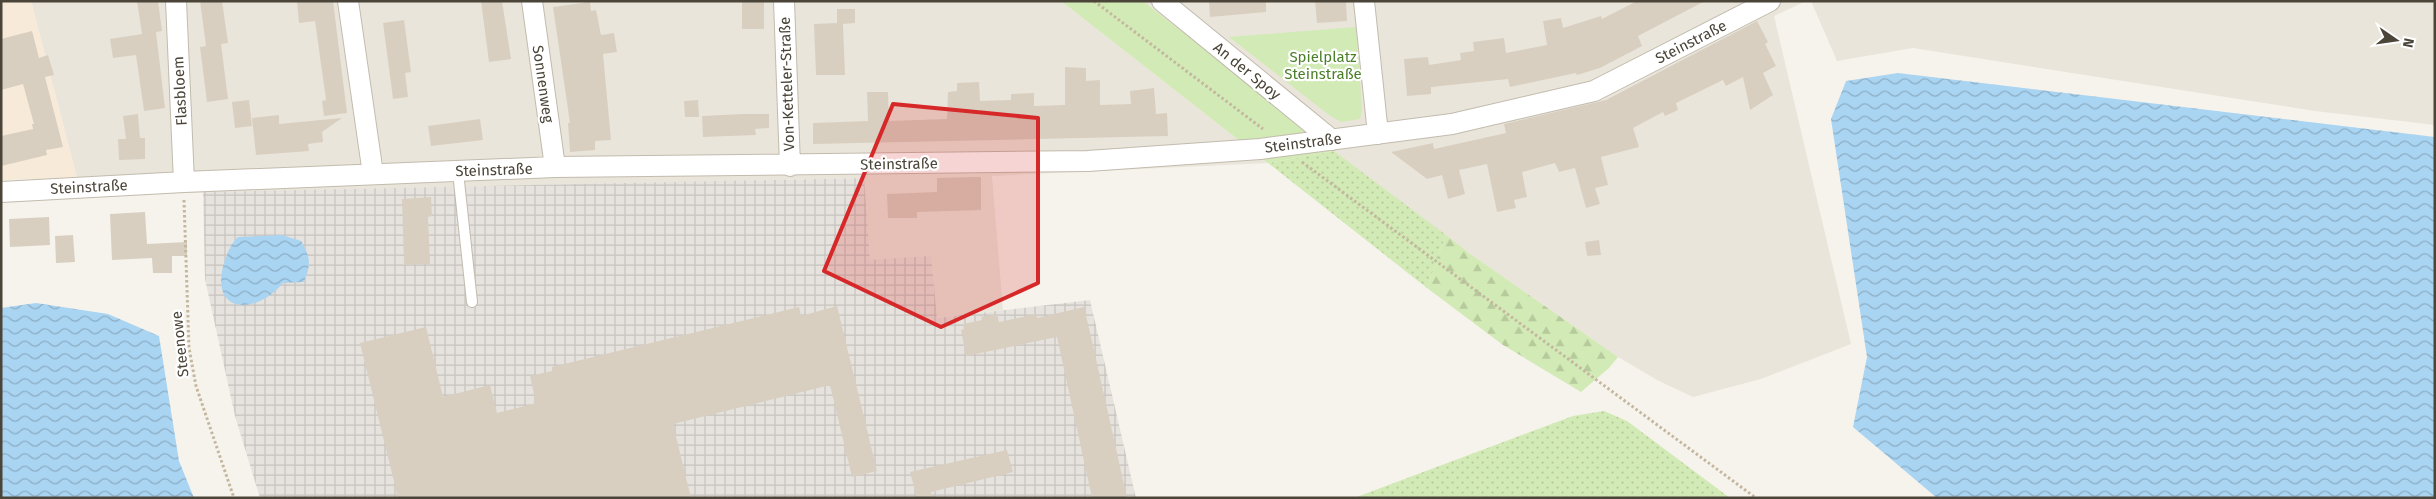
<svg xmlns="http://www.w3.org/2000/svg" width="2436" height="499" viewBox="0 0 2436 499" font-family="'Fira Sans',sans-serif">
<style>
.residential{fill:#eae5da}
.commercial{fill:#f7ead8}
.industrial{fill:url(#industrial-grid)}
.grass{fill:url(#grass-dots)}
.forest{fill:url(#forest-firs)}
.green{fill:#d2eab5}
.water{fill:url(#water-waves)}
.building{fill:#d8cfc1}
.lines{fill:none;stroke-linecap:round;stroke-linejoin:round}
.lane-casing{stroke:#c2bbae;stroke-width:12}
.street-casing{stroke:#c2bbae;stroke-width:22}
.path{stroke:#c4b79f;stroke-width:3;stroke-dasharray:2.5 2.5;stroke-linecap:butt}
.lane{stroke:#fff;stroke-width:10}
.street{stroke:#fff;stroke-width:20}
.marked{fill:#d62828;fill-opacity:0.2;stroke:#d62828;stroke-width:4;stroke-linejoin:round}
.labels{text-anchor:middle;stroke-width:4.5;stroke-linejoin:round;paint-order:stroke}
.street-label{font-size:15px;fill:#4b4439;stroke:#fff}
.park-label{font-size:15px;fill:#4a7f2a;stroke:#fff}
</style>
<defs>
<pattern id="industrial-grid" width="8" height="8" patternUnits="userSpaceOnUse" patternTransform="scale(1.25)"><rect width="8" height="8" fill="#e6e2dd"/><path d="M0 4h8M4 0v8" fill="none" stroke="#c7c3be"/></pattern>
<pattern id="grass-dots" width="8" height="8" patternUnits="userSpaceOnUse" patternTransform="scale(1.25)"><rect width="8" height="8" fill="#d2eab5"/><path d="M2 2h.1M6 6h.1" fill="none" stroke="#b6ca9c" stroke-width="1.8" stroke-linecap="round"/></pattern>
<pattern id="forest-firs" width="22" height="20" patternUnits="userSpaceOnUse" patternTransform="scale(1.25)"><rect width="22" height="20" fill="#d2eab5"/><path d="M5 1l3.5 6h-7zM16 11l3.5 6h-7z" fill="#b6ca9c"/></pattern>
<pattern id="water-waves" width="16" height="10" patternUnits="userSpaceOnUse" patternTransform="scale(1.25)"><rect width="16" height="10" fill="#a9d4f2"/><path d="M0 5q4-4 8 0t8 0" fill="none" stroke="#8caec5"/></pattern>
</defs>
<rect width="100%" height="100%" fill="#f6f3ec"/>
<path class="residential" d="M 31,1 L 1061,1 L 1268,163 L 992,176 L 1003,310 L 937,318 L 870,260 L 863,178 L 133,194 L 82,197 Z
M 1143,1 L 1806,1 L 1774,16 L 1851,344 L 1761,379 L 1693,397 L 1659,381 L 1618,357 L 1469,253 L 1308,132 Z
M 1811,1 L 2435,1 L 2435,125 L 2315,111 L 1913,48 L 1837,61 Z"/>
<path class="commercial" d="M 1,1 L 31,1 L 77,178 L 1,180 Z"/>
<path class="industrial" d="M 864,178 L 870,260 L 931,256 L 937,318 L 1090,300 L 1136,498 L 260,498 L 235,416 L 205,279 L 203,192 Z"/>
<path class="grass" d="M 1334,151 L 1446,235 L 1427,288 L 1268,163 Z
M 1604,411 L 1627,421 L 1730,498 L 1354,498 L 1573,416 Z"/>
<path class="forest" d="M 1446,235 L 1469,253 L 1618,357 L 1609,368 L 1581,392 L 1503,345 L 1427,288 Z"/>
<path class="green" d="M 1061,1 L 1143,1 L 1334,151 L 1268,163 Z
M 1356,27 L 1362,109 L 1360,119 L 1341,122 L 1329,115 L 1229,37 Z"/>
<path class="water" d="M 1898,73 L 2435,137 L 2435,498 L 1937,498 L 1853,427 L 1867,357 L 1831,119 L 1846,81 Z
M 282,235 L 301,241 C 311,258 311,264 304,282 L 283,283 C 257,315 209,315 224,263 C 228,252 230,245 238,237 Z
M 36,303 L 108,314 L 159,336 L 179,461 L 194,498 L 1,498 L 1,308 Z"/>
<path class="building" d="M 137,1 L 158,1 L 162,31 L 156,32 L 165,108 L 144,111 L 136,55 L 113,58 L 110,39 L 142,34 Z
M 200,1 L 222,1 L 228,43 L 221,44 L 228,99 L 207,102 L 200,47 L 206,46 Z
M 297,1 L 333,1 L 347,113 L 324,116 L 322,101 L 326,100 L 315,21 L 299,23 Z
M 481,1 L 502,1 L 511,59 L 489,62 Z
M 742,1 L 764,1 L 764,29 L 742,29 Z
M 1209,1 L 1266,1 L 1266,12 L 1210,17 Z
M 1315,1 L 1346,1 L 1347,21 L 1317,23 Z
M 1637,1 L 1705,1 L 1638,36 L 1642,46 L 1600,68 L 1577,75 L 1576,73 L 1510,87 L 1508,79 L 1431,87 L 1431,94 L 1407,96 L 1404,59 L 1428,57 L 1429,65 L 1461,60 L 1460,53 L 1474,51 L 1473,42 L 1504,38 L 1506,53 L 1547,45 L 1543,21 L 1561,18 L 1563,28 L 1601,16 L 1602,19 Z
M 590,2 L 591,11 L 596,10 L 601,35 L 614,33 L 617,52 L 603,54 L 611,140 L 595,141 L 595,150 L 570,152 L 568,123 L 570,123 L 553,7 Z
M 837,9 L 855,9 L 855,23 L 843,24 L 845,75 L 816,75 L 814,24 L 837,23 Z
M 404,20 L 411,72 L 405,73 L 408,97 L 393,99 L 383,23 Z
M 1757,21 L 1768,42 L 1765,44 L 1776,66 L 1763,73 L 1773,95 L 1750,110 L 1743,77 L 1726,86 L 1723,80 L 1676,103 L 1678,110 L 1665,116 L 1663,112 L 1633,128 L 1639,147 L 1601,157 L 1608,185 L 1595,188 L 1600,204 L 1586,208 L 1575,168 L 1559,172 L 1555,163 L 1522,172 L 1527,197 L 1514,200 L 1516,208 L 1497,212 L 1487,164 L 1459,170 L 1465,194 L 1448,199 L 1442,175 L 1427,179 L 1391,152 L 1433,143 L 1434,149 L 1506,133 L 1504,124 L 1606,100 Z
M 32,31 L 39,58 L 48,55 L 54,75 L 45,77 L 63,147 L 46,150 L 47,155 L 1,166 L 1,136 L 33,129 L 32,124 L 34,124 L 23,84 L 1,90 L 1,39 Z
M 1065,67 L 1086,68 L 1086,81 L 1100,80 L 1100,105 L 1131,104 L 1130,91 L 1154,88 L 1156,114 L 1167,113 L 1168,136 L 813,144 L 813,123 L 868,121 L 867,92 L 888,92 L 889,121 L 947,119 L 948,92 L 957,91 L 957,83 L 979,82 L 980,101 L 1011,100 L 1011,94 L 1034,93 L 1034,106 L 1065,105 Z
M 249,100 L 252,126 L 235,128 L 232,102 Z
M 698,100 L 699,117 L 685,117 L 684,101 Z
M 138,114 L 140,138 L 145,138 L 145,159 L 119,160 L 118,139 L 126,139 L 123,116 Z
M 743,114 L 769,114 L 769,128 L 755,129 L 756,135 L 703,137 L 702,116 Z
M 279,115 L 279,124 L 342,118 L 322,132 L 323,142 L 308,144 L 309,151 L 256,155 L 252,118 Z
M 480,119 L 483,140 L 431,146 L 428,126 Z
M 973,177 L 981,177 L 981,210 L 917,212 L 917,218 L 888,218 L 887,194 L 937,192 L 937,178 Z
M 431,197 L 432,216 L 428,217 L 430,264 L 404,265 L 402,199 Z
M 145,212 L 147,244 L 187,242 L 187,256 L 172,256 L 172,273 L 153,273 L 152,258 L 112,260 L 110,214 Z
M 49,217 L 50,245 L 10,247 L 9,219 Z
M 73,235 L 75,262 L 56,263 L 55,236 Z
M 1599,240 L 1601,255 L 1587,256 L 1585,242 Z
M 837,306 L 877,471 L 852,477 L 830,385 L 673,424 L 691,498 L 398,498 L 360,343 L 426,327 L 443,397 L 490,385 L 497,413 L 536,403 L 530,376 L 552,371 L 552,367 L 799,307 L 801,316 Z
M 1084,307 L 1092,341 L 1127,498 L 1092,498 L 1057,337 L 966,356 L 961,330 L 964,329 L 963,324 L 982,320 L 981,317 L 997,314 L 999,322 L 1037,314 L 1037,318 Z
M 1007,450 L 1013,472 L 931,492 L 933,498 L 917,498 L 910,472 Z"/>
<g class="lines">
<g class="lane-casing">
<path id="lane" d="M 458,172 L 472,302"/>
</g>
<g class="street-casing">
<path id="street" d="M 176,1 L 184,182
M 348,1 L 373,174
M 532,1 L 555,167
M 784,1 L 790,166
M 1162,1 L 1332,140
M 1364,1 L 1378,134
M 1,192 L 184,182 L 555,167 L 1088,161 L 1260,149 L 1452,124 L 1594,91 L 1770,1"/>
</g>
<path class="path" d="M 1094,1 L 1263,129
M 1302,162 L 1756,498
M 184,200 L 189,348 L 196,386 L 234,498"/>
<use href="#lane" class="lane"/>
<use href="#street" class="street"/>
</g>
<path class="marked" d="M 893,104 L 1038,118 L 1038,283 L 941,327 L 824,271 Z"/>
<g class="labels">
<g class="street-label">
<text transform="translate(1691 42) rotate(-27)" y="5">Steinstraße</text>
<text transform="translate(1247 71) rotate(39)" y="5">An der Spoy</text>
<text transform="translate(543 84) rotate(82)" y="5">Sonnenweg</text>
<text transform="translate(787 84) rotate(-92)" y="5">Von-Ketteler-Straße</text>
<text transform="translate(180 91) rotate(-93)" y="5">Flasbloem</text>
<text transform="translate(1303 143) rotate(-7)" y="5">Steinstraße</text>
<text transform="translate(899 164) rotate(-1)" y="5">Steinstraße</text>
<text transform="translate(494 170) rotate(-2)" y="5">Steinstraße</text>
<text transform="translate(89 187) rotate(-3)" y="5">Steinstraße</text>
<text transform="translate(180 344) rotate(-96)" y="5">Steenowe</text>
</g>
<g class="park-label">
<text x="1323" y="62">Spielplatz<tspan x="1323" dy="17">Steinstraße</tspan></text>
</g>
</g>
<rect width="2436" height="499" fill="none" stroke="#4b4439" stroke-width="5"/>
<g transform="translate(2396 40) rotate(103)" stroke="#ffffff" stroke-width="4" paint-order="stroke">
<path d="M0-4L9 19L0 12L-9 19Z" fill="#4b4439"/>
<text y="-8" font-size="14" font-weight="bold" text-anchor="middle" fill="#4b4439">N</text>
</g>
</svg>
